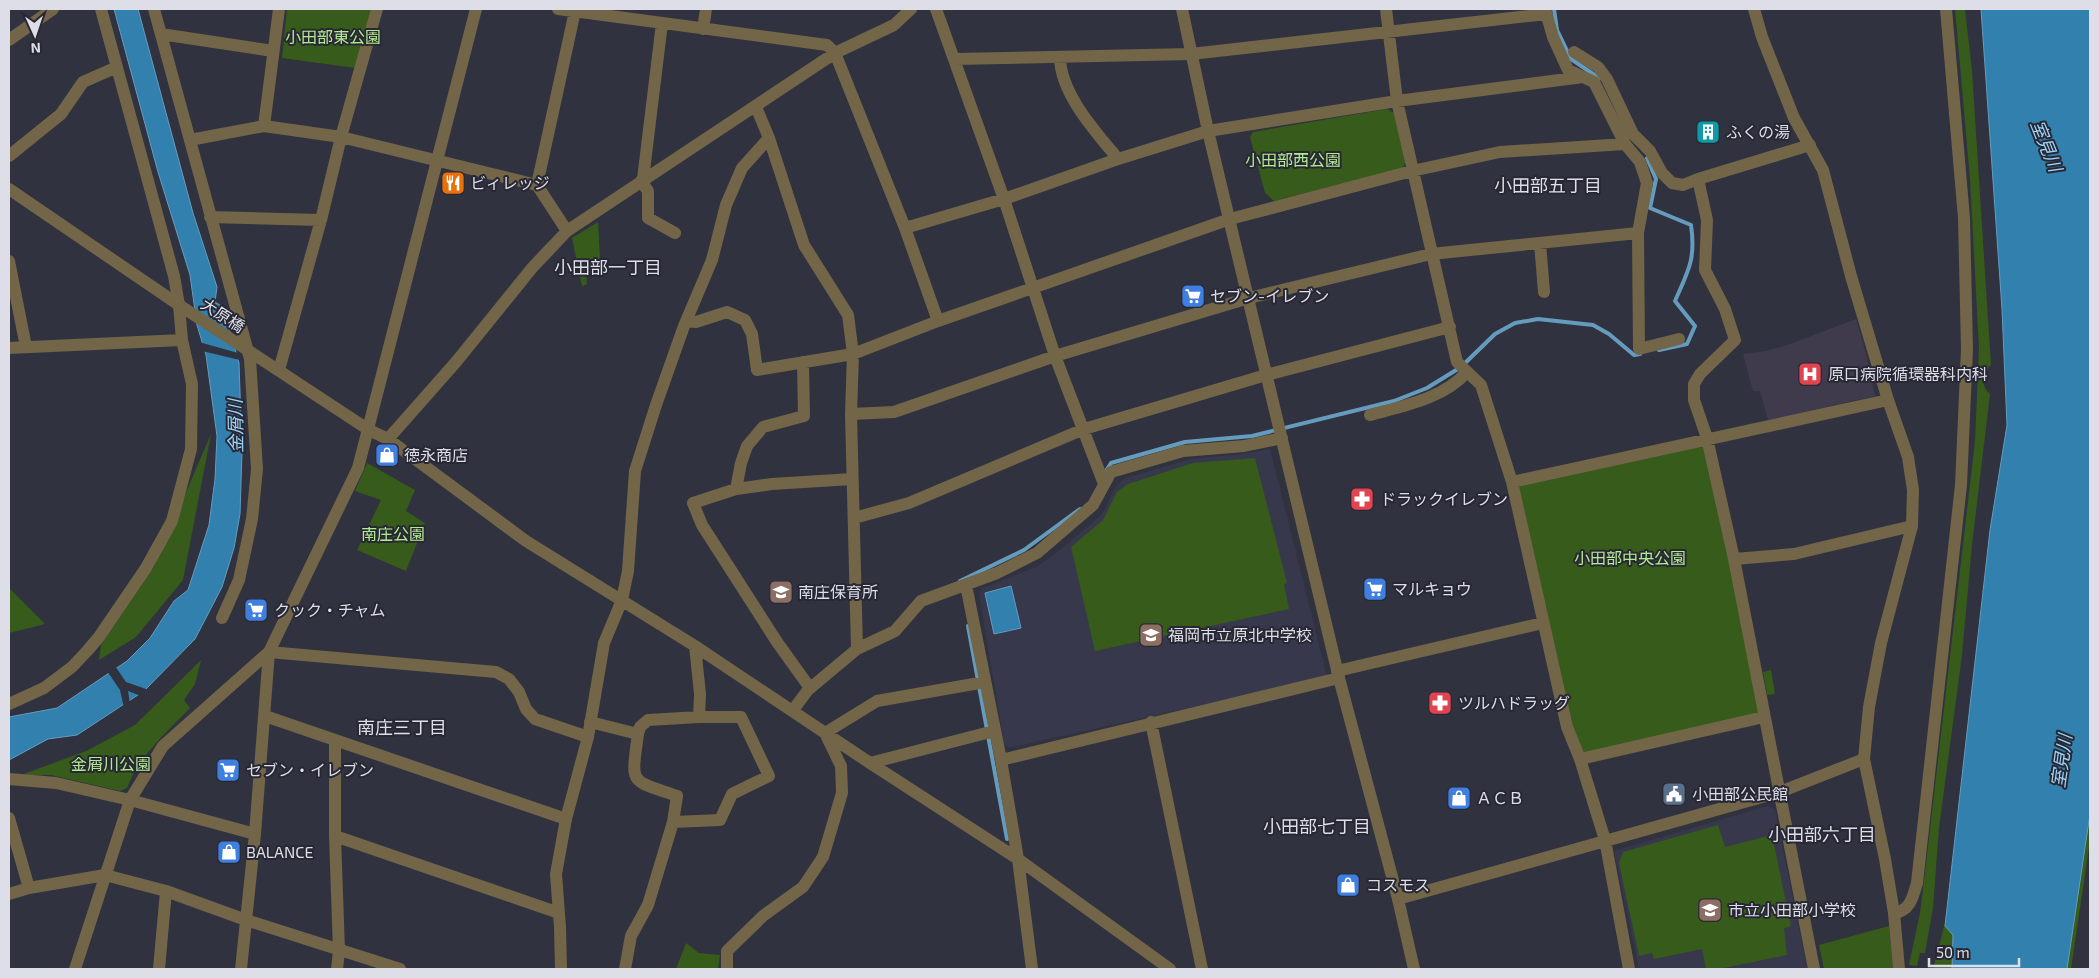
<svg xmlns="http://www.w3.org/2000/svg" width="2099" height="978" viewBox="0 0 2099 978" font-family="'Exo 2','Noto Sans JP',sans-serif">
<style>
.built{fill:#38384c}
.medical{fill:#403b4c}
.green{fill:#365b1a}
.water{fill:#3280ad;stroke:#659cbe}
.pier{fill:#31323f}
.lines{fill:none;stroke-linecap:round;stroke-linejoin:round}
.stream{stroke:#659cbe;stroke-width:4}
.minor{stroke:#726548;stroke-width:12}
.tertiary{stroke:#726548;stroke-width:12}
.labels{text-anchor:middle;stroke-width:4;stroke-linejoin:round;paint-order:stroke}
.park-label{font-size:16px;fill:#b2ea8f;stroke:#282835}
.poi-label{font-size:16px;fill:#dddee7;stroke:#282835;text-anchor:start}
.street-label{font-size:16px;fill:#dddee7;stroke:#282835}
.water-label{font-size:18px;font-style:italic;fill:#9cd5fb;stroke:#282835}
.neighbourhood-label{font-size:18px;fill:#dddee7;stroke:#282835}
</style>
<rect width="100%" height="100%" fill="#31323f"/>
<path class="built" d="M 1270,449 L 1327,677 L 1008,748 L 1004,742 L 979,594 L 983,588 L 1036,567 L 1054,555 L 1099,517 L 1106,508 L 1114,489 L 1123,479 L 1191,459 L 1242,454 Z
M 1768,806 L 1775,810 L 1807,969 L 1639,969 L 1614,851 Z"/>
<path class="medical" d="M 1856,319 L 1867,357 L 1875,396 L 1768,420 L 1760,391 L 1753,391 L 1743,354 L 1766,351 L 1790,344 Z"/>
<path class="green" d="M 287,9 L 371,9 L 355,68 L 282,58 Z
M 1955,9 L 1965,9 L 1972,71 L 1991,365 C 1982,374 1980,385 1990,394 L 1972,545 L 1962,655 L 1939,828 L 1933,908 L 1925,953 L 1920,953 L 1917,966 L 1909,965 L 1920,913 L 1927,855 L 1975,441 L 1979,348 L 1970,179 Z
M 1387,109 L 1394,113 L 1405,162 L 1403,168 L 1274,201 L 1265,193 L 1250,137 L 1253,132 Z
M 598,222 L 600,259 L 586,271 L 587,284 L 582,286 L 572,238 Z
M 211,434 L 183,580 L 136,637 L 99,660 L 101,645 L 154,567 Z
M 1707,438 L 1764,717 L 1580,759 L 1512,482 Z
M 1255,458 L 1287,583 L 1284,584 L 1289,609 L 1095,651 L 1071,547 L 1103,520 L 1117,492 L 1128,484 L 1193,463 Z
M 367,463 L 415,490 L 406,511 L 425,523 L 406,571 L 357,550 L 381,500 L 355,491 Z
M 9,588 L 45,624 L 9,633 Z
M 201,660 L 195,684 L 184,700 L 190,708 C 167,732 139,756 127,788 L 120,791 L 51,775 L 21,775 L 86,751 L 135,725 Z
M 1771,670 L 1775,694 L 1767,695 L 1763,672 Z
M 2090,787 L 2090,841 L 2071,969 L 2058,969 Z
M 1718,825 L 1725,847 L 1772,835 L 1791,926 L 1784,928 L 1787,955 L 1719,969 L 1706,969 L 1702,949 L 1654,959 L 1652,953 L 1639,956 L 1619,863 L 1623,852 Z
M 1954,888 L 1957,969 L 1933,969 Z
M 1889,926 L 1893,969 L 1824,969 L 1819,945 Z
M 686,943 L 699,953 L 720,955 L 718,969 L 676,969 Z"/>
<path class="water" d="M 114,9 L 138,9 L 193,213 L 217,287 L 215,302 L 223,307 L 239,363 L 242,451 L 240,514 L 234,548 L 222,587 L 195,639 L 144,691 L 77,735 L 48,739 L 9,760 L 9,717 L 57,708 L 127,661 L 150,638 L 174,601 L 188,590 L 209,525 L 215,479 L 217,436 L 206,355 L 197,325 L 190,275 L 158,172 Z
M 1981,9 L 2090,9 L 2090,814 L 2067,969 L 1952,969 L 1953,935 L 1945,926 L 1990,530 L 2007,425 L 2002,309 Z
M 1011,586 L 1021,628 L 994,634 L 985,593 Z"/>
<path class="pier" d="M 199,342 L 238,353 L 240,360 L 202,351 Z
M 115,666 L 126,682 L 149,690 L 141,696 L 128,691 L 130,704 L 124,708 L 120,690 L 107,671 Z"/>
<g class="lines">
<path class="stream" d="M 1554,9 L 1557,30 L 1571,59 L 1599,78
M 1647,158 L 1656,179 L 1650,208 L 1691,225 C 1696,260 1688,271 1675,301 L 1695,326 L 1687,344 L 1659,350
M 1106,471 L 1111,463 L 1185,442 L 1252,436 L 1394,401 L 1427,388 L 1461,367 L 1495,334 L 1515,323 L 1538,319 L 1593,325 L 1609,334 L 1634,355 L 1640,354
M 960,581 L 1024,550 L 1080,509
M 968,626 L 1007,839"/>
<path class="minor" d="M 101,9 L 174,276 L 179,305
M 154,9 L 250,359 L 257,469 L 252,519 L 239,580 L 222,618
M 558,9 L 827,45 L 835,53 L 905,228 L 938,321 L 853,354 L 757,370 L 752,334 L 745,320 L 727,312 L 696,322 L 686,321
M 936,9 L 1004,199 L 1055,356 L 1104,484
M 1386,9 L 1397,101 L 1457,362 L 1481,385 L 1512,482 L 1567,727 L 1580,759 L 1605,840 L 1629,969
M 1545,9 L 1553,37 L 1568,70 L 1594,82 L 1625,144
M 703,29 L 706,9
M 161,34 L 273,51
M 9,40 L 53,9
M 1574,52 L 1598,67 L 1607,79 L 1633,134 L 1650,151 L 1662,173 L 1672,183 L 1683,185 L 1698,179
M 1060,57 C 1060,91 1092,128 1114,154 L 1115,160
M 954,59 L 1191,54 L 1546,14
M 756,107 L 769,138 L 804,245 L 848,315 L 853,354 L 851,414 L 857,649
M 264,126 L 279,9
M 190,140 L 264,126 L 341,137 L 537,185 L 567,231
M 1810,145 L 1698,179 L 1707,220 L 1705,270 L 1725,309 L 1735,340 L 1700,374 L 1694,384 L 1694,400 L 1707,438 L 1734,559 L 1814,969
M 9,156 L 61,114 L 83,82 L 117,67
M 643,179 L 662,23
M 641,181 L 648,191 L 648,218 L 675,233
M 537,185 L 575,11
M 9,189 L 179,305
M 210,217 L 321,220
M 905,228 L 1004,199 L 1115,160 L 1208,131 L 1397,101 L 1583,77
M 1540,243 L 1544,292
M 9,261 L 26,347
M 938,321 L 1230,219 L 1412,171 L 1500,152 L 1625,144 L 1640,162 L 1647,183 L 1638,233 L 1639,349 L 1679,339
M 803,362 L 804,416 L 763,427 L 747,446 L 741,463 L 736,489 L 693,503 L 702,525 L 777,642 L 810,688
M 279,370 L 321,220 L 341,137 L 377,9
M 851,414 L 894,412 L 1055,356 L 1249,298 L 1431,254 L 1638,233
M 1370,415 C 1403,406 1443,399 1467,372
M 369,430 L 388,439 L 526,541 L 695,646 L 870,763 L 1018,859 L 1170,969
M 388,439 L 456,362 L 532,268 L 567,231 L 835,53 L 894,25 L 911,9
M 1512,482 L 1888,400
M 736,489 L 772,484 L 852,479
M 854,518 L 909,503 L 1084,429 L 1266,375 L 1450,327
M 1734,559 L 1794,554 L 1912,526
M 966,585 L 1001,760 L 1018,859 L 1032,969
M 695,646 L 700,694 L 699,717
M 269,652 L 496,672 L 509,679 L 519,692 L 526,709 L 535,719 L 588,737
M 1337,671 L 1543,623
M 9,704 L 44,688 L 72,667 L 88,650 L 99,637 L 146,568 L 172,521 L 191,449 L 192,384 L 182,340
M 793,710 L 808,690 L 857,649 L 895,631 L 921,601 L 997,573 L 1037,553 L 1093,505 L 1111,472 L 1183,451 L 1244,446 L 1282,438
M 590,722 L 638,734 C 631,786 629,779 677,796 L 673,822 L 648,905 L 631,936 L 625,969
M 1151,722 L 1202,969
M 638,734 L 640,727 L 648,720 L 699,717 L 741,717 L 769,776 L 732,794 L 720,820 L 673,822
M 335,740 L 335,836 L 339,951 L 337,969
M 1580,759 L 1764,717
M 1001,760 L 1339,678
M 870,763 L 994,731
M 9,779 L 56,783 L 130,800 L 255,834
M 9,818 L 29,888
M 335,836 L 559,913
M 1398,899 L 1780,792 L 1864,759
M 159,969 L 166,891
M 561,969 L 560,927 L 556,874 L 566,819 L 588,737 L 604,643 L 622,600 L 628,571 L 635,471 L 656,405 L 684,326 L 712,260 L 726,205 L 742,168 L 769,138
M 727,969 L 727,951 L 763,916 L 803,887 L 823,857 L 842,793 L 841,766 L 825,733 L 877,701 L 985,682
M 1899,969 L 1894,913 C 1910,911 1913,897 1917,883 L 1961,485 L 1967,349 L 1964,218 L 1946,9"/>
<path class="tertiary" d="M 1182,9 L 1208,131 L 1339,678 L 1398,899 L 1414,969
M 1754,9 L 1762,37 L 1794,118 L 1823,170 L 1851,276 L 1888,400 L 1908,457 L 1913,490 L 1912,526 L 1881,643 L 1869,707 L 1864,759 L 1885,859 L 1894,913
M 179,305 L 369,430
M 9,348 L 182,340 L 179,305
M 265,716 L 566,819
M 9,894 L 29,888 L 105,875 L 166,891 L 246,920 L 400,969
M 75,969 L 130,800 L 163,746 L 269,652
M 241,969 L 255,834 L 269,652 L 358,468 L 476,9"/>
</g>
<defs>
<g id="building-square" transform="scale(1.25)"><rect x="-9" y="-9" width="18" height="18" rx="4" fill="#0f9aa8" stroke="#282835"/><path d="M-4-6H4V6H1V3H-1V6H-4ZM-2.5-4.3h1.7v1.8h-1.7ZM.8-4.3h1.7v1.8H.8ZM-2.5-1h1.7V.8h-1.7ZM.8-1h1.7V.8H.8Z" fill="#fff"/></g>
<g id="restaurant-square" transform="scale(1.25)"><rect x="-9" y="-9" width="18" height="18" rx="4" fill="#e8710a" stroke="#282835"/><path d="M-5-6h1v4h1v-4h1v4h1v-4h1v5L-1.5 .5V6h-2V.5L-5-1ZM5-6V6H3V1.5H1.5Q1.5-4 5-6Z" fill="#fff"/></g>
<g id="supermarket-square" transform="scale(1.25)"><rect x="-9" y="-9" width="18" height="18" rx="4" fill="#3f7fe0" stroke="#282835"/><path d="M-6-5.5h2.5l.6 2H6L4.5 2H-2.5L-4.4-4H-6ZM-1.5 3.2a1.3 1.3 0 1 0 .1 0ZM3 3.2a1.3 1.3 0 1 0 .1 0Z" fill="#fff"/></g>
<g id="hospital-square" transform="scale(1.25)"><rect x="-9" y="-9" width="18" height="18" rx="4" fill="#e0444e" stroke="#282835"/><path d="M-5-5h3v3.5h4V-5h3V5h-3V1.5h-4V5h-3Z" fill="#fff"/></g>
<g id="shop-square" transform="scale(1.25)"><rect x="-9" y="-9" width="18" height="18" rx="4" fill="#3f7fe0" stroke="#282835"/><path d="M-5-2.5h2.3a2.7 3.5 0 0 1 5.4 0H5L5.5 6h-11ZM-1.5-2.5h3a1.5 2.3 0 0 0-3 0Z" fill="#fff"/></g>
<g id="pharmacy-square" transform="scale(1.25)"><rect x="-9" y="-9" width="18" height="18" rx="4" fill="#e0444e" stroke="#282835"/><path d="M-2-6h4v4h4v4h-4v4h-4v-4h-4v-4h4Z" fill="#fff"/></g>
<g id="school-square" transform="scale(1.25)"><rect x="-9" y="-9" width="18" height="18" rx="4" fill="#8d6e63" stroke="#282835"/><path d="M0-5L7-2L0 1L-7-2ZM-4 1L0 2.5L4 1V4Q0 6-4 4Z" fill="#fff"/></g>
<g id="civic-square" transform="scale(1.25)"><rect x="-9" y="-9" width="18" height="18" rx="4" fill="#5c6f8a" stroke="#282835"/><path d="M-.6-6.5H3V-4.5H.6V-3L4-1V1h2V6H-6V1h2V-1L-.6-3ZM-1.2 2.5V6h2.4V2.5Z" fill="#fff"/></g>
</defs>
<g fill-rule="evenodd">
<use href="#building-square" x="1708" y="132"/>
<use href="#restaurant-square" x="453" y="183"/>
<use href="#supermarket-square" x="1193" y="296"/>
<use href="#hospital-square" x="1810" y="374"/>
<use href="#shop-square" x="387" y="455"/>
<use href="#pharmacy-square" x="1362" y="499"/>
<use href="#supermarket-square" x="1375" y="589"/>
<use href="#school-square" x="781" y="592"/>
<use href="#supermarket-square" x="256" y="610"/>
<use href="#school-square" x="1151" y="635"/>
<use href="#pharmacy-square" x="1440" y="703"/>
<use href="#supermarket-square" x="228" y="770"/>
<use href="#civic-square" x="1674" y="794"/>
<use href="#shop-square" x="1459" y="798"/>
<use href="#shop-square" x="229" y="852"/>
<use href="#shop-square" x="1348" y="885"/>
<use href="#school-square" x="1710" y="910"/>
</g>
<g class="labels">
<g class="park-label">
<text x="333" y="43">小田部東公園</text>
<text x="1293" y="166">小田部西公園</text>
<text x="393" y="540">南庄公園</text>
<text x="1630" y="564">小田部中央公園</text>
<text x="111" y="770">金屑川公園</text>
</g>
<g class="poi-label">
<text x="1726" y="138">ふくの湯</text>
<text x="470" y="189">ビィレッジ</text>
<text x="1210" y="302">セブン-イレブン</text>
<text x="1828" y="380">原口病院循環器科内科</text>
<text x="404" y="461">徳永商店</text>
<text x="1380" y="505">ドラックイレブン</text>
<text x="1392" y="595">マルキョウ</text>
<text x="798" y="598">南庄保育所</text>
<text x="274" y="616">クック・チャム</text>
<text x="1168" y="641">福岡市立原北中学校</text>
<text x="1458" y="709">ツルハドラッグ</text>
<text x="246" y="776">セブン・イレブン</text>
<text x="1692" y="800">小田部公民館</text>
<text x="1476" y="804">ＡＣＢ</text>
<text x="246" y="858">BALANCE</text>
<text x="1366" y="891">コスモス</text>
<text x="1728" y="916">市立小田部小学校</text>
</g>
<g class="street-label">
<text transform="translate(223 315) rotate(33)" y="6">大原橋</text>
</g>
<g class="water-label">
<text transform="translate(2046 146) rotate(68)" y="6">室見川</text>
<text transform="translate(236 426) rotate(-91)" y="6">金屑川</text>
<text transform="translate(2062 761) rotate(-82)" y="6">室見川</text>
</g>
<g class="neighbourhood-label">
<text x="1548" y="192">小田部五丁目</text>
<text x="608" y="274">小田部一丁目</text>
<text x="402" y="734">南庄三丁目</text>
<text x="1317" y="833">小田部七丁目</text>
<text x="1822" y="841">小田部六丁目</text>
</g>
</g>
<rect width="2099" height="978" fill="none" stroke="#dddee7" stroke-width="20"/>
<g transform="translate(35 35) rotate(177)" stroke="#282835" stroke-width="4" paint-order="stroke">
<path d="M0-4L9 19L0 12L-9 19Z" fill="#dddee7"/>
<text y="-8" font-size="14" font-weight="bold" text-anchor="middle" fill="#dddee7">N</text>
</g>
<path d="M1929 958v8h90v-8" fill="none" stroke="#dddee7" stroke-width="2.5"/>
<text x="1936" y="958" font-size="15" fill="#dddee7" stroke="#282835" stroke-width="4" paint-order="stroke">50 m</text>
</svg>
